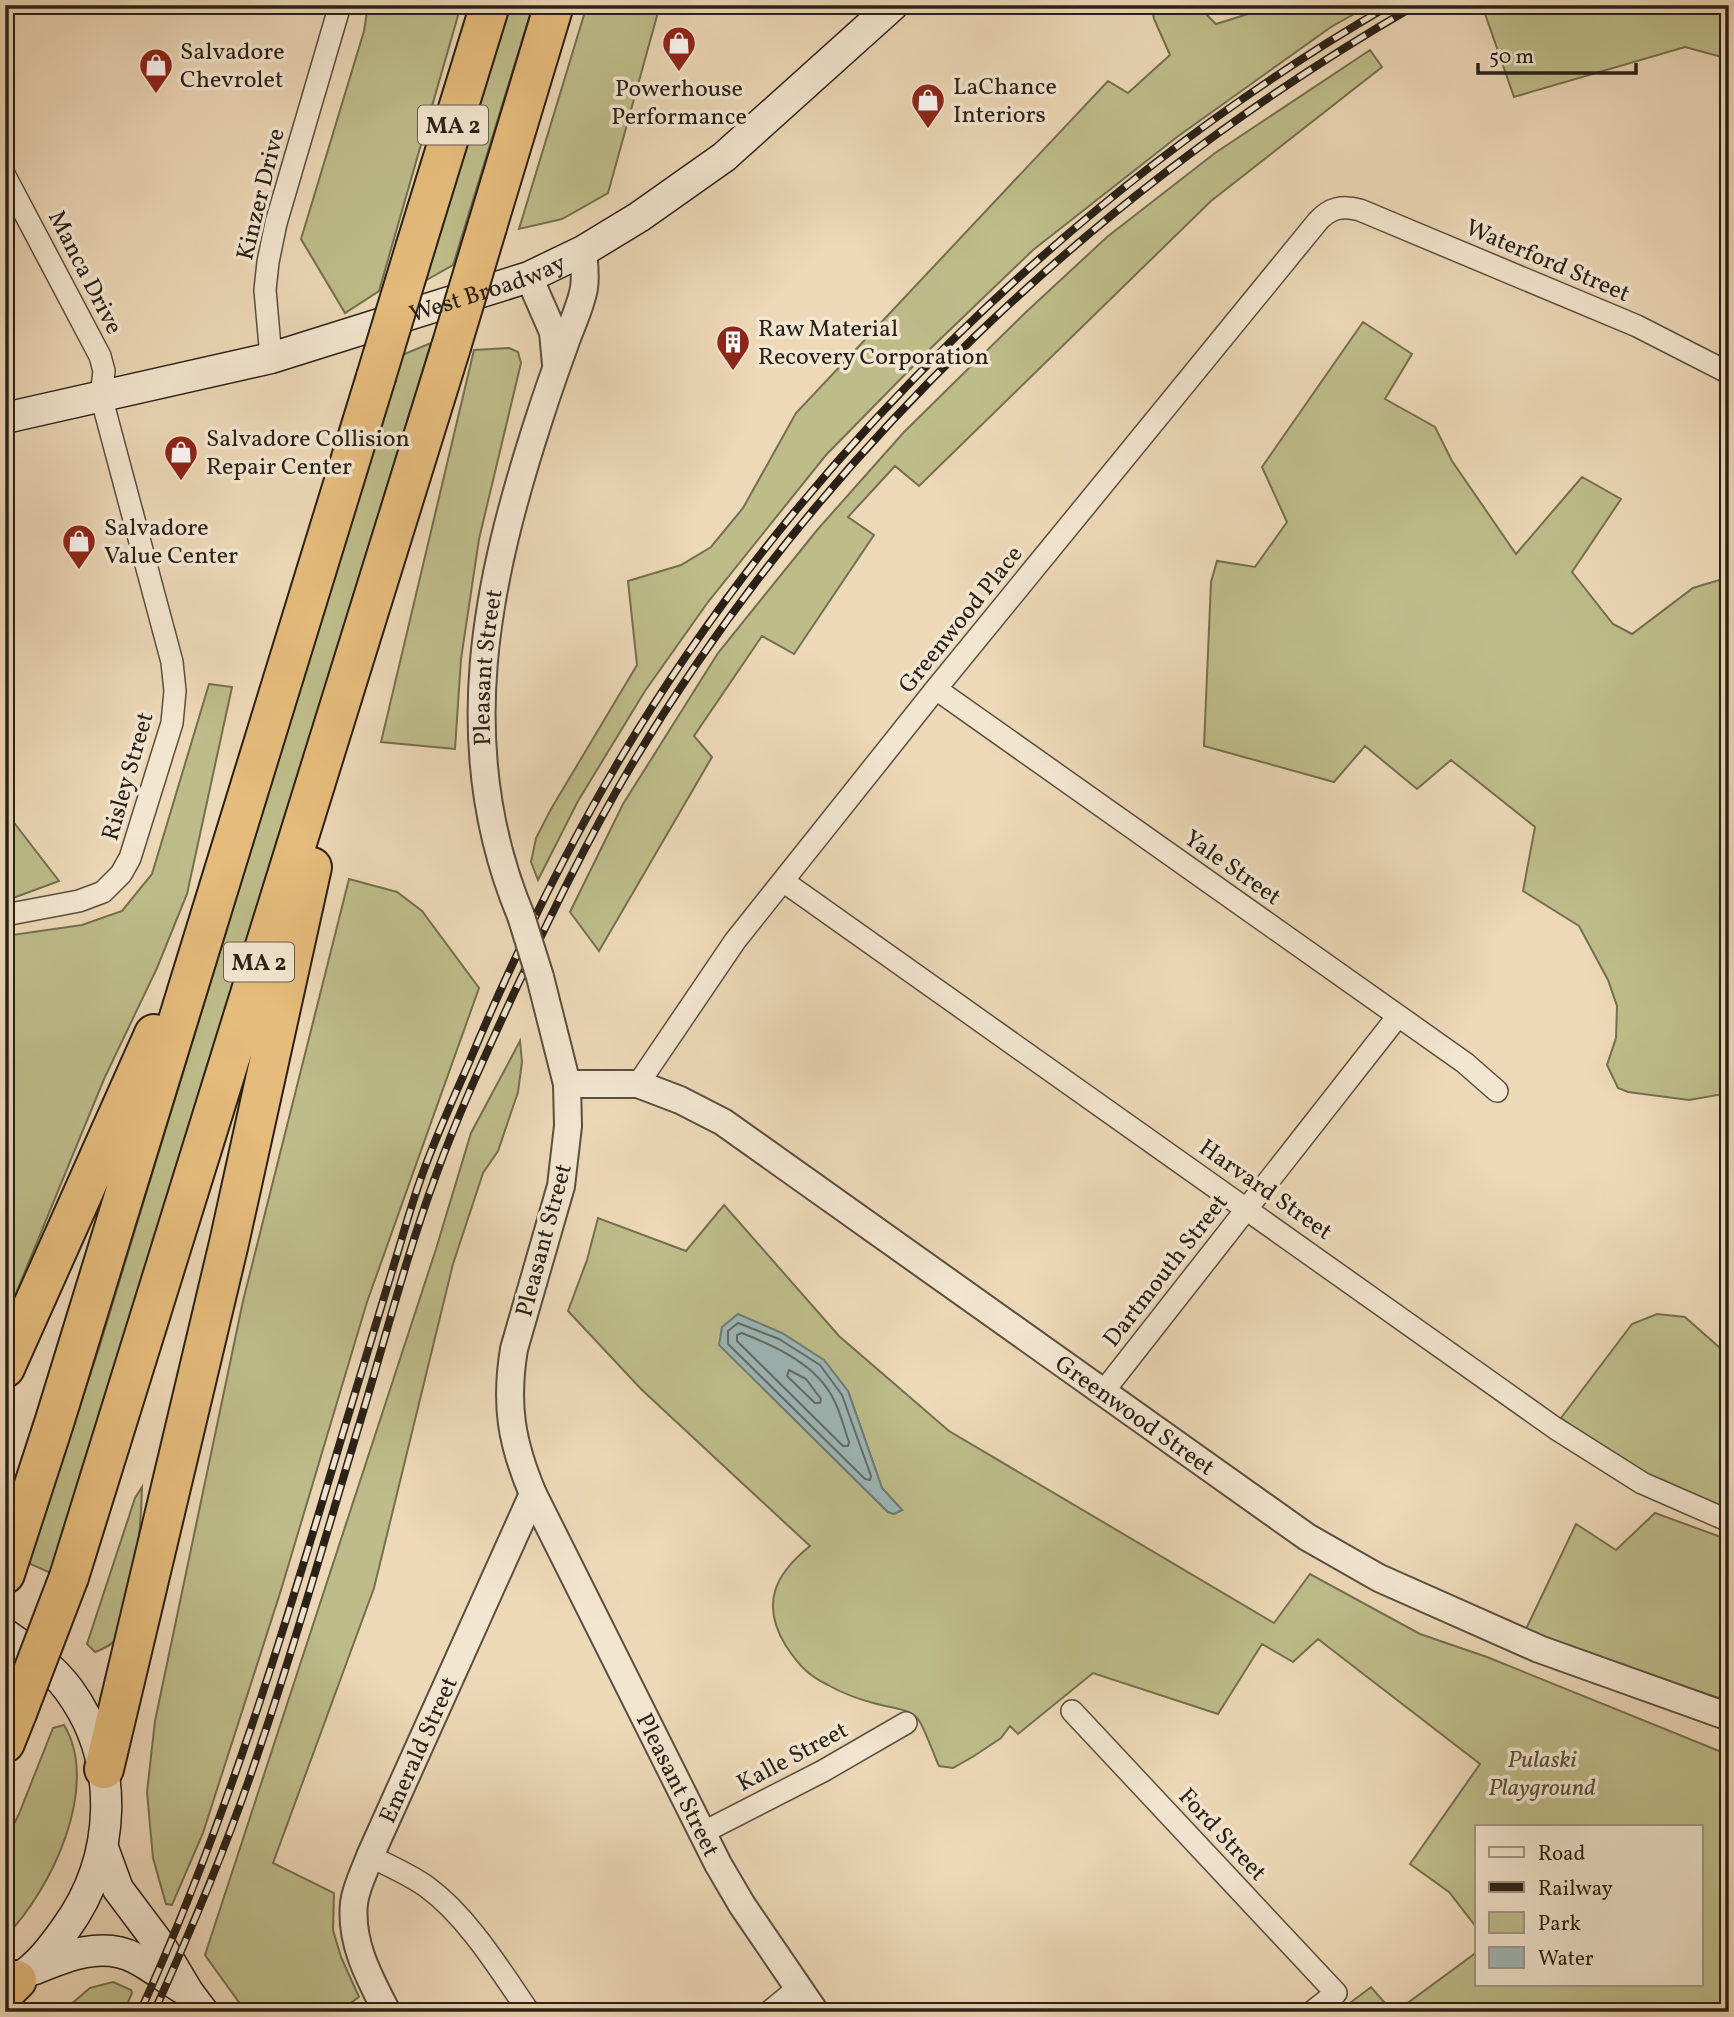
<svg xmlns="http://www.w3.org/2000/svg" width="1734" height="2017" viewBox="0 0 1734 2017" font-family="Vollkorn,serif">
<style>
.green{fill:#bebd8a;stroke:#746f50;stroke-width:2;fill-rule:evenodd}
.water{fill:#9db8b8;stroke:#6f7c78;stroke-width:2}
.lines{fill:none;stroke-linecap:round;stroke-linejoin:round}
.shore{stroke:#636c68;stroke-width:2}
.minor-casing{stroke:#5a4f3f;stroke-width:24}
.tertiary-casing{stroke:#5a4f3f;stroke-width:30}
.secondary-casing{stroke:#292117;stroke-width:33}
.motorway-casing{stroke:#292117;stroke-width:42}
.minor{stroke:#f3e6d0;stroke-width:21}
.tertiary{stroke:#f3e6d0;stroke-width:26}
.secondary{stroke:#f3e6d0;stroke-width:30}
.motorway{stroke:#e6bc7c;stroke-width:38}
.rail-casing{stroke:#292117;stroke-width:8}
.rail{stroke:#f3e6d0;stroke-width:5;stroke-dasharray:16;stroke-linecap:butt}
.tertiary-bridge-casing{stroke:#5a4f3f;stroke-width:30;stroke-linecap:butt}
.motorway-bridge-casing{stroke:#292117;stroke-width:42;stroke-linecap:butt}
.tertiary-bridge{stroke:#f3e6d0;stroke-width:26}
.motorway-bridge{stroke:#e6bc7c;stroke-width:38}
.labels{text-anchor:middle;stroke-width:7;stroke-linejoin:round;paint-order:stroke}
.shield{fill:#f3e6d0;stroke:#665c4e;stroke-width:2}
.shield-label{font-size:23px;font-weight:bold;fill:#292117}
.poi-label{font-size:24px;fill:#292117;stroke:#f3e6d0;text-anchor:start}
.street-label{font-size:24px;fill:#292117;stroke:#f3e6d0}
.park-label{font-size:24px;font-style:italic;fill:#56503a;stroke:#f3e6d0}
</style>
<rect width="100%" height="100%" fill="#edd8b7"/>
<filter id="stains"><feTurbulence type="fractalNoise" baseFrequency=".00286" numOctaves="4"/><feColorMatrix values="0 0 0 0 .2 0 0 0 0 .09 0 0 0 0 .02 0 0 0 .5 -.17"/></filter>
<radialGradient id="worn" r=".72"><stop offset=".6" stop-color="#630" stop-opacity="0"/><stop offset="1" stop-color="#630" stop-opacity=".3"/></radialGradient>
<path class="green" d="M 368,5 L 461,5 L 379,291 L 345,313 L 301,239 L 364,31 Z
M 509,5 L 533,5 L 453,265 L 423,282 Z
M 587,5 L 660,5 L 608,193 L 562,219 L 519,229 Z
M 1151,5 L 1197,5 L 1216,24 L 1251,13 L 1261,5 L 1370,5 L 1331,27 L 1177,137 L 1033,250 L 930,349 L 826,455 L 708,602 L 645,691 L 578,801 L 538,880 L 531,862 L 536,838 L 551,809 L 637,665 L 628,581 L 681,565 L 711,547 L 743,508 L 796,413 L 1108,81 L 1128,93 L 1170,55 L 1154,19 Z
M 1482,5 L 1729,5 L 1729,59 L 1685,47 L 1514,97 Z
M 1370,50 L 1382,67 L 1211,201 L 919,486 L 895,466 L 848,517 L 874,535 L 794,654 L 762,636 L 694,736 L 712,757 L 599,951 L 570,912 L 623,804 L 718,653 L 818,529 L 904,432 L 1025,313 L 1107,237 L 1215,153 Z
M 1363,322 L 1412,354 L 1385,399 L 1435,427 L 1452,461 L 1516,554 L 1582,477 L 1621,499 L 1572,572 L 1613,624 L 1632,634 L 1693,588 L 1729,577 L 1729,1093 L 1689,1100 L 1628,1092 L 1618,1088 L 1607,1065 L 1616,1038 L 1617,1006 L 1608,980 L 1579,926 L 1523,891 L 1535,827 L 1451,760 L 1417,789 L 1365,746 L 1334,782 L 1204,746 L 1211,582 L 1217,561 L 1255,567 L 1287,522 L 1262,467 Z
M 431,343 L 53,1574 L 28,1563 L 99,1348 L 402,355 Z
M 509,348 L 518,352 L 521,363 L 479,539 L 461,659 L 455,749 L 381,742 L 474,350 Z
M 209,684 L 232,687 L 187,894 L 157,968 L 104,1079 L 5,1320 L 5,936 L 82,925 L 122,911 L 152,874 Z
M 5,811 L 59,881 L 5,901 Z
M 349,879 L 397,892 L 422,911 L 479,988 L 367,1302 L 281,1590 L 203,1833 L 172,1905 L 166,1904 L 153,1858 L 147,1792 L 155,1721 L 243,1301 Z
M 520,1041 L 522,1062 L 518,1092 L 498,1151 L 483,1173 L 453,1264 L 374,1588 L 273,1863 L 334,1893 L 333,1930 L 341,1957 L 359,1997 L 338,2012 L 246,2012 L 205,1955 L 436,1249 L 471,1133 Z
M 724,1205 L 839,1336 L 949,1431 L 1274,1623 L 1310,1574 L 1420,1634 L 1487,1657 L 1729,1755 L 1729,2012 L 1338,2012 L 1371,1987 L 1391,2010 L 1402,2007 L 1477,1952 L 1477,1984 L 1701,1984 L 1701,1826 L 1477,1826 L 1477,1928 L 1449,1892 L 1410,1864 L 1480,1764 L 1318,1639 L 1293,1662 L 1262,1644 L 1218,1714 L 1093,1673 L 1018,1734 L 1010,1726 L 1001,1738 L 974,1756 L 953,1768 L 939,1766 C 934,1756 923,1723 917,1718 C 907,1708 891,1708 877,1704 C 861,1700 842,1693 828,1685 C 807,1675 798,1664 786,1646 C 760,1604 775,1574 810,1546 L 641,1389 L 568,1311 L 587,1260 L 598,1218 L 686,1251 ZM 720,1345 L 848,1391 L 882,1488 L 902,1510 L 894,1514 L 888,1512 Z
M 1657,1314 L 1685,1317 L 1729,1356 L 1729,1512 L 1637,1472 L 1561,1418 L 1632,1324 Z
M 142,1487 C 141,1528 135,1601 117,1637 C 113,1645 103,1649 95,1652 L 87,1644 L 135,1498 Z
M 1655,1513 L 1729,1540 L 1729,1701 L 1600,1661 L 1526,1629 L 1576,1524 L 1616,1550 Z
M 64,1725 C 101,1786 51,1891 5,1937 L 5,1841 L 19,1814 L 53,1728 Z
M 113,1982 L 131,1990 L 132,1993 L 124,2012 L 62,2012 L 90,1988 Z"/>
<path class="water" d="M 738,1314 L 782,1333 L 824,1360 L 848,1391 L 882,1488 L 902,1510 L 894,1514 L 888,1512 L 719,1345 L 722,1327 Z"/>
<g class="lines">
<path class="shore" d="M 738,1323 L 779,1339 L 820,1365 L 842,1395 L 871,1476 L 870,1480 L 865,1479 L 728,1344 L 728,1331 Z
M 742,1333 C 777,1347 817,1365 834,1400 C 841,1413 844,1429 849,1442 L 848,1446 L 843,1446 L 737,1341 L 737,1335 Z
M 789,1370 L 806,1379 L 821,1399 L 820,1403 L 815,1403 L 787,1376 Z"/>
<g class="minor-casing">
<path id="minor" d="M 5,176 L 100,356 L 104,371 L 101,396 L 172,662 L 175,691 L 172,723 L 130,858 L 121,874 L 103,892 L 79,901 L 5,915
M 271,358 L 265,290 L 268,262 L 276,223 L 340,5
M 936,689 L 1465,1063 L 1497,1091
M 783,881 L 1555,1428 L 1642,1483 L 1729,1521
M 638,1084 L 735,941 L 935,690 L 1318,221 C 1330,208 1342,205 1360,210 L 1637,326 L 1729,373
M 1103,1392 L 1398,1016
M 1072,1711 L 1336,1993 L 1312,2012
M 702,1833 L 823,1771 L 906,1723
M 370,1856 C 389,1866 409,1874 427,1887 C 468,1917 500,1970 529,2012
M 769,2012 L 798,1988"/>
</g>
<g class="tertiary-casing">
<g id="tertiary">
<path d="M 529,277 L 553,332 L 556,364"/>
<path id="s1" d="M 521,916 C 450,746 486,581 541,413 C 549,388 558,363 567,338 C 573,322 581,305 584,288 C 586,275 584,263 583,251"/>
<path id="s2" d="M 540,977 L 567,1084 L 568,1126 L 561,1186 L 514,1349 C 505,1404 511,1442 533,1494 L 718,1864 L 742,1905 L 815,2012"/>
<path id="s3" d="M 567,1084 L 638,1084 L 680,1100 L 723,1122 L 1307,1537 L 1379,1578 L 1539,1649 L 1729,1717"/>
<path id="s4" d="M 387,2012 C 369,1977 350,1943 354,1903 C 356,1887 365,1870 370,1856 L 533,1494"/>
</g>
</g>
<g class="secondary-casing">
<g id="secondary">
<path id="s5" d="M 5,418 L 271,358 L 529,277 L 583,251 L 639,217 L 724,157 L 893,5"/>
<path d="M 5,1634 C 28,1650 52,1667 69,1690 C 121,1761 117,1858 66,1928 C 50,1951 32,1974 5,1986"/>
<path d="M 103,1848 L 118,1889 L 160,1945 L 188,1992 L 203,2012"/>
<path d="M 35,1969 C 66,1956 102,1941 135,1958 C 151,1966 166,1978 182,1988"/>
</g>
</g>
<g class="motorway-casing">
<path id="motorway" d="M 487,227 L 554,5
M 416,245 L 490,5
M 5,1368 L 154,1034
M 5,1574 L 55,1420 L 376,377
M 69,1577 L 451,347
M 5,1743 L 17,1713
M 104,1769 L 229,1243 L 312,867
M 5,1992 L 17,1980"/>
</g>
<use href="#minor" class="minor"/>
<use href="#tertiary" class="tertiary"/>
<use href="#secondary" class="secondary"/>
<use href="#motorway" class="motorway"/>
<g class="rail-casing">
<path id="rail" d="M 140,2012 C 225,1826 284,1631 342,1436 C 361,1373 380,1311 399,1248 C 407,1221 415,1193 425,1167 C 438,1132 453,1099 468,1065 C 512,960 562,857 620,759 C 802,454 1083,183 1390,5
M 154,2012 C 193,1926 230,1839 259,1750 C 296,1642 327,1531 360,1422 C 385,1340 406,1256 436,1175 C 458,1114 486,1054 513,995 C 550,917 587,840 631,766 C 820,451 1099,188 1416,5"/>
</g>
<use href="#rail" class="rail"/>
<g class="tertiary-bridge-casing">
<path id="tertiary-bridge" d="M 521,916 L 540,977"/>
</g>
<g class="motorway-bridge-casing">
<path id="motorway-bridge" d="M 451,347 L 487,227
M 376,377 L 416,245
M 17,1713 L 69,1577"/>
</g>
<use href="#tertiary-bridge" class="tertiary-bridge"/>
<use href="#motorway-bridge" class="motorway-bridge"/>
</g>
<defs>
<g id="shop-pin" transform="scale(1.75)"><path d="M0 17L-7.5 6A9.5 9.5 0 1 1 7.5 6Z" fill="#8f2418" stroke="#f3e6d0"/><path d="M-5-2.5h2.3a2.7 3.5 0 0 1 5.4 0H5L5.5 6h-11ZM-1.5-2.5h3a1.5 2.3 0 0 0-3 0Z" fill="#fff"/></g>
<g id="building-pin" transform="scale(1.75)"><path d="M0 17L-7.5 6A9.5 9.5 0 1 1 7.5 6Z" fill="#8f2418" stroke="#f3e6d0"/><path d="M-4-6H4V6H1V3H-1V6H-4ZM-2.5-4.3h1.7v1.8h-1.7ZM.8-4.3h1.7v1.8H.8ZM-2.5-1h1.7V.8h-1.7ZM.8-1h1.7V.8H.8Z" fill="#fff"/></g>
</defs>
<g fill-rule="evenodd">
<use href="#shop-pin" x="679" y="43"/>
<use href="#shop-pin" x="156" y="65"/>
<use href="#shop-pin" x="928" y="100"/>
<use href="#building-pin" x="733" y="342"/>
<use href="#shop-pin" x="181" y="452"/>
<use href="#shop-pin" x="79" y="541"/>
</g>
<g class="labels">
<g class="shield">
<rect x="418" y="105.5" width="70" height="39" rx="5"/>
<rect x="224" y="942.5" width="70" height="39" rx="5"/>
</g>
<g class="shield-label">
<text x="453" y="133">MA 2</text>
<text x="259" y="970">MA 2</text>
</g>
<g class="poi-label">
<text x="180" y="59">Salvadore<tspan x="180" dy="28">Chevrolet</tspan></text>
<text x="953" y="94">LaChance<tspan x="953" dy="28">Interiors</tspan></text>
<text x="679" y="96" text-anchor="middle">Powerhouse<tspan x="679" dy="28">Performance</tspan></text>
<text x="758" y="336">Raw Material<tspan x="758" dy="28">Recovery Corporation</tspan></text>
<text x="206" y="446">Salvadore Collision<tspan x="206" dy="28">Repair Center</tspan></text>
<text x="104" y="535">Salvadore<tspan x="104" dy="28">Value Center</tspan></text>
</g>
<g class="street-label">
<text transform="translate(260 194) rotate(-76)" y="8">Kinzer Drive</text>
<text transform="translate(1548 260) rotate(23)" y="8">Waterford Street</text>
<text transform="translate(86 272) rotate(63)" y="8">Manca Drive</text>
<text dy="8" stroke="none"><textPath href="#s5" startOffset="500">West Broadway</textPath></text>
<text transform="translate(960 619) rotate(-51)" y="8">Greenwood Place</text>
<text dy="8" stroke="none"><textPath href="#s1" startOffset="254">Pleasant Street</textPath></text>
<text transform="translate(127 776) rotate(-74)" y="8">Risley Street</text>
<text transform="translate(1233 867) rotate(35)" y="8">Yale Street</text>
<text transform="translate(1266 1189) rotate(35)" y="8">Harvard Street</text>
<text transform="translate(543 1240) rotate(-75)" y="8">Pleasant Street</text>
<text transform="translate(1165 1270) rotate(-52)" y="8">Dartmouth Street</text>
<text dy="8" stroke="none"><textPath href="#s3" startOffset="670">Greenwood Street</textPath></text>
<text dy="8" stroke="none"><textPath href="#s4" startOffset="282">Emerald Street</textPath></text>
<text transform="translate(792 1756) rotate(-28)" y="8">Kalle Street</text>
<text dy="8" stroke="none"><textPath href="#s2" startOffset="856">Pleasant Street</textPath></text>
<text transform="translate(1223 1834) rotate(47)" y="8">Ford Street</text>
</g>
<g class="park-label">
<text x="1542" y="1767">Pulaski<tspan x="1542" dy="28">Playground</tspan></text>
</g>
</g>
<rect width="1734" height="2017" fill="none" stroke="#edd8b7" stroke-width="28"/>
<rect x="7" y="7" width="1720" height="2003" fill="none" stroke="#292117" stroke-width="3.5"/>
<rect x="14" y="14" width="1706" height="1989" fill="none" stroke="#292117" stroke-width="2"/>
<rect x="1475" y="1825" width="228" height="161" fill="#f3e6d0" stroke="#a29786" stroke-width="2"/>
<rect x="1489" y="1847" width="35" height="10" fill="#f3e6d0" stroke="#a29786" stroke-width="2"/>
<text x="1538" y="1860" font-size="21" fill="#292117">Road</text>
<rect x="1489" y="1882" width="35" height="10" fill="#292117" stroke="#a29786" stroke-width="2"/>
<text x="1538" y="1895" font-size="21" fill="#292117">Railway</text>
<rect x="1489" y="1912" width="35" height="21" fill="#bebd8a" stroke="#a29786" stroke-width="2"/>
<text x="1538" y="1930" font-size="21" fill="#292117">Park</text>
<rect x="1489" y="1947" width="35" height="21" fill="#9db8b8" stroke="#a29786" stroke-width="2"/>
<text x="1538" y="1965" font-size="21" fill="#292117">Water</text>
<path d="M1478 63v10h158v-10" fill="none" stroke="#292117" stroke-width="3.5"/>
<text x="1489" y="63" font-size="21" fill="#292117" stroke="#f3e6d0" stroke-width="5" paint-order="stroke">50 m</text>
<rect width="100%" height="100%" filter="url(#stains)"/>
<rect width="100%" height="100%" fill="url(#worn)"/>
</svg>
